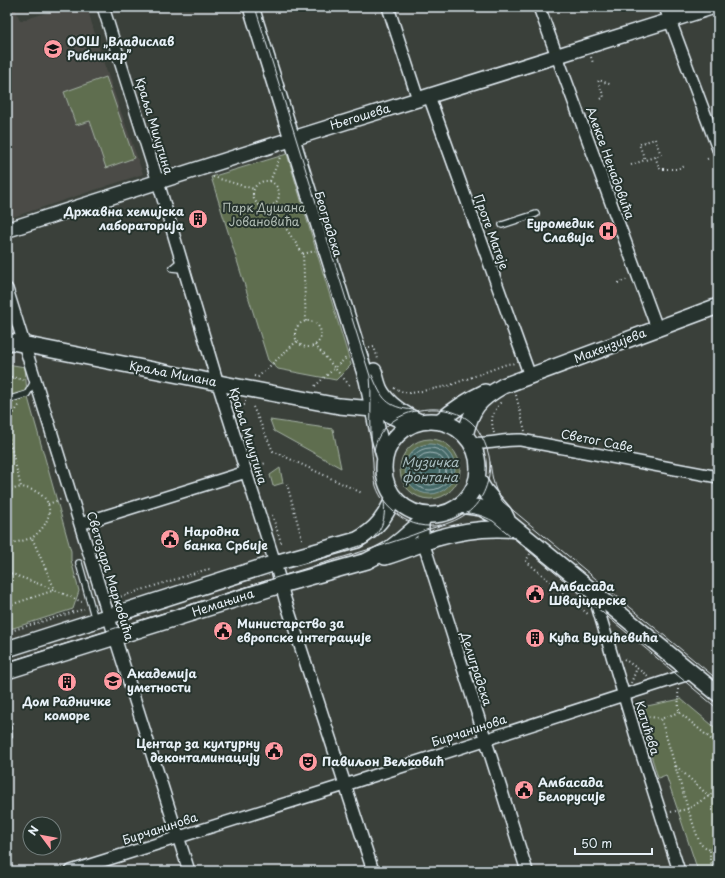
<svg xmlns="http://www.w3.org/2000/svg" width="725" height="878" viewBox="0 0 725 878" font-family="'Playpen Sans',sans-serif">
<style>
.built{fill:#4b4c47}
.green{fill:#5f6e50;stroke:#a4b0a4}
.water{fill:#456a68;stroke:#86a0a2}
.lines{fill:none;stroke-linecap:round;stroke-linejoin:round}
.shore{stroke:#a7bbbe;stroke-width:1}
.service-casing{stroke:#e8f1f8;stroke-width:8}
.minor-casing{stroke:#e8f1f8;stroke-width:14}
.tertiary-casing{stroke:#e8f1f8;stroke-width:17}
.secondary-casing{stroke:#e8f1f8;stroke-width:18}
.path{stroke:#e8f1f8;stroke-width:2;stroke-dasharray:1 3;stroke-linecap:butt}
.service{stroke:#26332d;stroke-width:5.5}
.minor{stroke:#26332d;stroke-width:11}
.tertiary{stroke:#26332d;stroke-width:14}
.secondary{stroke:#26332d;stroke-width:15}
.tram{stroke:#e8f1f8;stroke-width:1}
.labels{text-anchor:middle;stroke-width:4;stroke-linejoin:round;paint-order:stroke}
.poi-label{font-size:12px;font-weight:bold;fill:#e8f1f8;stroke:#26332d;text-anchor:start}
.street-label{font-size:12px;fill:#e8f1f8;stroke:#26332d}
.park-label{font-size:12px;fill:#b1bdb5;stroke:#26332d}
.water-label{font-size:13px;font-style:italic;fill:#a7bbbe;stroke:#26332d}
</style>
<rect width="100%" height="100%" fill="#3a403a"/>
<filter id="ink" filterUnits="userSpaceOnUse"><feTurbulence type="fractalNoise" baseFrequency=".025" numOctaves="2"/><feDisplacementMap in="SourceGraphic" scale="8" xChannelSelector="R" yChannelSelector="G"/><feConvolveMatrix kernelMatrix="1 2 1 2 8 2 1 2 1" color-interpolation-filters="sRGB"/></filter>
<g filter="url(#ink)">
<path class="built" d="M 7,7 L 15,7 L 20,21 L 65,7 L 87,7 L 102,58 L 143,174 L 7,219 Z"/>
<path class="green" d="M 106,77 L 134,158 L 106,168 L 90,121 L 76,125 L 64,92 Z
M 287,154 L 351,365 L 336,380 L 278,369 L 268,360 L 211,177 Z
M 7,364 L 25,367 L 27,394 L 71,551 L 71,560 L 79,591 L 73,609 L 7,630 Z
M 270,420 L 333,429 L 341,468 L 274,431 Z
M400 469a30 30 0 1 1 60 0a30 30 0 1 1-60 0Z
M 280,468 L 283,483 L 273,486 L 270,475 Z
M 681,699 L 718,730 L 718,871 L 698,871 L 666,775 L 658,778 L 640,719 L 647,706 Z"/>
<path class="water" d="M405 469a25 25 0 1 1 50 0a25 25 0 1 1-50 0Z"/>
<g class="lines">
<path class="shore" d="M409 469a21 21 0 1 1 42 0a21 21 0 1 1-42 0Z
M414 469a16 16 0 1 1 32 0a16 16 0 1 1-32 0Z
M420 469a10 10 0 1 1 20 0a10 10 0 1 1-20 0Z"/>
<g class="service-casing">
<path id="service" d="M 502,225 L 536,214
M 180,259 L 179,262 L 172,268 L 181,269 L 185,271
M 7,400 L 27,394 L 35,380
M 79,563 L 95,620
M 7,737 L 9,736 L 8,728"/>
</g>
<g class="minor-casing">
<path id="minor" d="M 103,7 L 158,182 L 218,384 L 275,563 L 285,599 L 373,871
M 388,7 L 418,99
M 539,7 L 657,328
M 665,7 L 718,149
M 429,96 L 530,376
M 7,289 L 119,650 L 189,871
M 471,443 C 488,445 504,439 521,440 L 718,477
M 423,518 L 423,543 L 427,554 L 527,871
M 80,524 L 246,472
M 593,592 L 635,733 L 679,871
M 71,871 L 351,783 L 692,673"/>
</g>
<g class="tertiary-casing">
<path id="tertiary" d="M 301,136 L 713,7
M 7,230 L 292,139"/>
</g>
<g class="secondary-casing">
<path id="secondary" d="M 251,7 L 367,380 L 378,433 L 385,459
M 7,341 L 244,388 L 339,406 L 373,409 L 381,411 L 405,422
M 374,371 C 376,377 377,384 380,390 C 388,405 405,415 420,422
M384 468a47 47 0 1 1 94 0a47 47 0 1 1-94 0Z
M 439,422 C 453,410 468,400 485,392
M 465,435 C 472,408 478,400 503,386 L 718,306
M 477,478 L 485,491 L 504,513 L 507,519
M 460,505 L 481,508 L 503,520 L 508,522 L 718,694
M 385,557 C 403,552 420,544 437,538 C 464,530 489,527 517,530
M 7,649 L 275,563 L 357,540 C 377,529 385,517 394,497
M 7,671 L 281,585 L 367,561 L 388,550 L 402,539 L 418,525 L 426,515"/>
</g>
<path class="path" d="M 591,57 L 593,63
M 601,99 L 604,97 L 598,82 L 599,80 L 612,85
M 655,139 L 661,155 L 645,160 L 639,144 Z
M 655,157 L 660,169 L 676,169 L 686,166
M 707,159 L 709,158
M 631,165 L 645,160
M 610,173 L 617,171
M 213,177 L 254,189
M 270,181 L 281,155
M253 194a13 13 0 1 1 26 0a13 13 0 1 1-26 0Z
M 271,206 L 303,254 L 306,322
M 303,254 L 315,251
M 618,283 L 628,279
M295 334a13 13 0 1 1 26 0a13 13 0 1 1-26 0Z
M 315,345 L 351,387
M 369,348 L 374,347 L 378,359
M 7,376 L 25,380
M 254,376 L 258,377 L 297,341
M 315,386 L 347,357
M 394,388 L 403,392 L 412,393 L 448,386 L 507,364 L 516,363
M 516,395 L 525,431
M 236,404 L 245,405 L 245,400
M 253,407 L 273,451 L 362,493
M 7,423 L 20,404
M 7,431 L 21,487 C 41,490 57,503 45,524 C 42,529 37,534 32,538 L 55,590 L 7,606
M 494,433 C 490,418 492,414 501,402
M 256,466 L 266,463
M 287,484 L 302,539
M 7,491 L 21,487
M 48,504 L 62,499
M 272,515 L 281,542 L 278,543
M 7,545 L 32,538
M 530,554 L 526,561 L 589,615
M 7,572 L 55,590 L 82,602
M 113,599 L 208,569 L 212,570
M 7,632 L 84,609
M 624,659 L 648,676
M 631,683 L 637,668
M 678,689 L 679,712 L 718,745
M 679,712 L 661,719 L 688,809 L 700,844 L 710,850
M 641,715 L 661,719
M 676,766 L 709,796
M 716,780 L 718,782
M 671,812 L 688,809 L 709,796 L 718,789
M 714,871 L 710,860 L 710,850 L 718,842
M 714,871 L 718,869"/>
<use href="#service" class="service"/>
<use href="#minor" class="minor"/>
<use href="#tertiary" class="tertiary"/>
<use href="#secondary" class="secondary"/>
<path class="tram" d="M 255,7 L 370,376 C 372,395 370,415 371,434 C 371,444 372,453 373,462 C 373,470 374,478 376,486 C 380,498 388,508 398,515 C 411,525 426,528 441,525
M 372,375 C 382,399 386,407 413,410
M 374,451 C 380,406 454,394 478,430 C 483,438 487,447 489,456 C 492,473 492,488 503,502 L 718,680
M 467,513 C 478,514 483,516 493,521 L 718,709
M 316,560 L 366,544 C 382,532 386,520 384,501
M 7,662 C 110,630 213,597 317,565 C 353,554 390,544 426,530 C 439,526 452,523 463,516 C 482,504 490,484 490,462"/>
</g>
</g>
<defs>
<g id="school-disc" transform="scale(1)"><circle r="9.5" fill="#ff9aa2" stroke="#26332d"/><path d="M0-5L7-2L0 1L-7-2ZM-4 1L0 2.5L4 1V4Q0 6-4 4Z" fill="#111"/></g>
<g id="building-disc" transform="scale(1)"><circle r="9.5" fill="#ff9aa2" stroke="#26332d"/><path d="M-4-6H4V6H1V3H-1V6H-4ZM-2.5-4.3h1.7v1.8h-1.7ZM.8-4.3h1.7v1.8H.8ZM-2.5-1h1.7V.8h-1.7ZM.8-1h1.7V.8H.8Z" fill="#111"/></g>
<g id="hospital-disc" transform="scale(1)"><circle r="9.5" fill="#ff9aa2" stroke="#26332d"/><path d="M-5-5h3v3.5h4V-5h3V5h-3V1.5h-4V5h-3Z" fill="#111"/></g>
<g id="civic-disc" transform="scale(1)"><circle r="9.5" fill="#ff9aa2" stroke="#26332d"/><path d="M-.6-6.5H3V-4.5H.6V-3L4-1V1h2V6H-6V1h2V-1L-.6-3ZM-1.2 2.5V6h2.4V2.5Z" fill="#111"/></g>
<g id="university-disc" transform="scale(1)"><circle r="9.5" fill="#ff9aa2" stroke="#26332d"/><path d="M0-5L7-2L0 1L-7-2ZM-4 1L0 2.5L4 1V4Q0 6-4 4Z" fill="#111"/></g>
<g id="theatre-disc" transform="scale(1)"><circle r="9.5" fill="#ff9aa2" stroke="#26332d"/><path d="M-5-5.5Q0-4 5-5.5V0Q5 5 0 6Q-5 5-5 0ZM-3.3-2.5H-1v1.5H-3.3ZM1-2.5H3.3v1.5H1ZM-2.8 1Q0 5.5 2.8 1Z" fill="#111"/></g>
</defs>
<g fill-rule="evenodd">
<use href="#school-disc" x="53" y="49"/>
<use href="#building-disc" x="198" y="219"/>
<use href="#hospital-disc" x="608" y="231"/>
<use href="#civic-disc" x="170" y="539"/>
<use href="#civic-disc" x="535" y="594"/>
<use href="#civic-disc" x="223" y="631"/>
<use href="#building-disc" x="535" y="638"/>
<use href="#university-disc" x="113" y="681"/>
<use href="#building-disc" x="67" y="682"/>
<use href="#civic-disc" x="274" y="751"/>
<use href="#theatre-disc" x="308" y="762"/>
<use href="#civic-disc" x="524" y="790"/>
</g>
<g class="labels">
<g class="poi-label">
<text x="67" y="46">ООШ „Владислав<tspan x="67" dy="14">Рибникар”</tspan></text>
<text x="184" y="216" text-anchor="end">Државна хемијска<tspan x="184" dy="14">лабораторија</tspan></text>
<text x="594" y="228" text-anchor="end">Еуромедик<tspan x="594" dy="14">Славија</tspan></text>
<text x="184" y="536">Народна<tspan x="184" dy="14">банка Србије</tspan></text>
<text x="549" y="591">Амбасада<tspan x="549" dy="14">Швајцарске</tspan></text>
<text x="237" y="628">Министарство за<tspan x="237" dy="14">европске интеграције</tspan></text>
<text x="549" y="642">Кућа Вукићевића</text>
<text x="127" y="678">Академија<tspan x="127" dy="14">уметности</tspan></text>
<text x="67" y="706" text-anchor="middle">Дом Радничке<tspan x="67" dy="14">коморе</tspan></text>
<text x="260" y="748" text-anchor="end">Центар за културну<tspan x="260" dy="14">деконтаминацију</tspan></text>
<text x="322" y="766">Павиљон Вељковић</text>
<text x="538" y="787">Амбасада<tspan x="538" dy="14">Белорусије</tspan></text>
</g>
<g class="street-label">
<text transform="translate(360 117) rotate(-17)" y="4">Његошева</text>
<text transform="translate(154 126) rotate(73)" y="4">Краља Милутина</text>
<text transform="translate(610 163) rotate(70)" y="4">Алексе Ненадовића</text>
<text transform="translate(328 224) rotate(73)" y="4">Београдска</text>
<text transform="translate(491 232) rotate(70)" y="4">Проте Матеје</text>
<text transform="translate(610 346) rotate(-21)" y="4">Макензијева</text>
<text transform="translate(173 374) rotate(11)" y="4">Краља Милана</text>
<text transform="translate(248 436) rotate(73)" y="4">Краља Милутина</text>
<text transform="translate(597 441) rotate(11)" y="4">Светог Саве</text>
<text transform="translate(110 576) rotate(73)" y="4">Светозара Марковића</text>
<text transform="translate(223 603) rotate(-18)" y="4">Немањина</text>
<text transform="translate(476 669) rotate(72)" y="4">Делиградска</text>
<text transform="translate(647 728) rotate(73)" y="4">Катићева</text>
<text transform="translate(469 731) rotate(-18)" y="4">Бирчанинова</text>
<text transform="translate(160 829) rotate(-18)" y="4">Бирчанинова</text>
</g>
<g class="park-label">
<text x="264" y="212">Парк Душана<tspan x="264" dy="14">Јовановића</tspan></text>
</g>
<g class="water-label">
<text x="430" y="467">Музичка<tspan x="430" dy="15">фонтана</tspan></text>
</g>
</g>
<rect width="725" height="878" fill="none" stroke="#26332d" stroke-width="24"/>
<rect x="12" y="12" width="701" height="854" fill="none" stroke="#e8f1f8" stroke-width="1.5" filter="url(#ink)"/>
<g transform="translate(42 836) rotate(302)"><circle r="19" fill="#26332d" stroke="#747f7e"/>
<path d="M0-3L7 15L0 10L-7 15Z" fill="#ff9aa2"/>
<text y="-6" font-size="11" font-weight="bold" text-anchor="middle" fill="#e8f1f8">N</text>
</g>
<path d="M575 848v6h77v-6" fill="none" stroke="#e8f1f8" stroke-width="2"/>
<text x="581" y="848" font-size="12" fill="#e8f1f8" stroke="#26332d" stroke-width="3" paint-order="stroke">50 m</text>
</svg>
